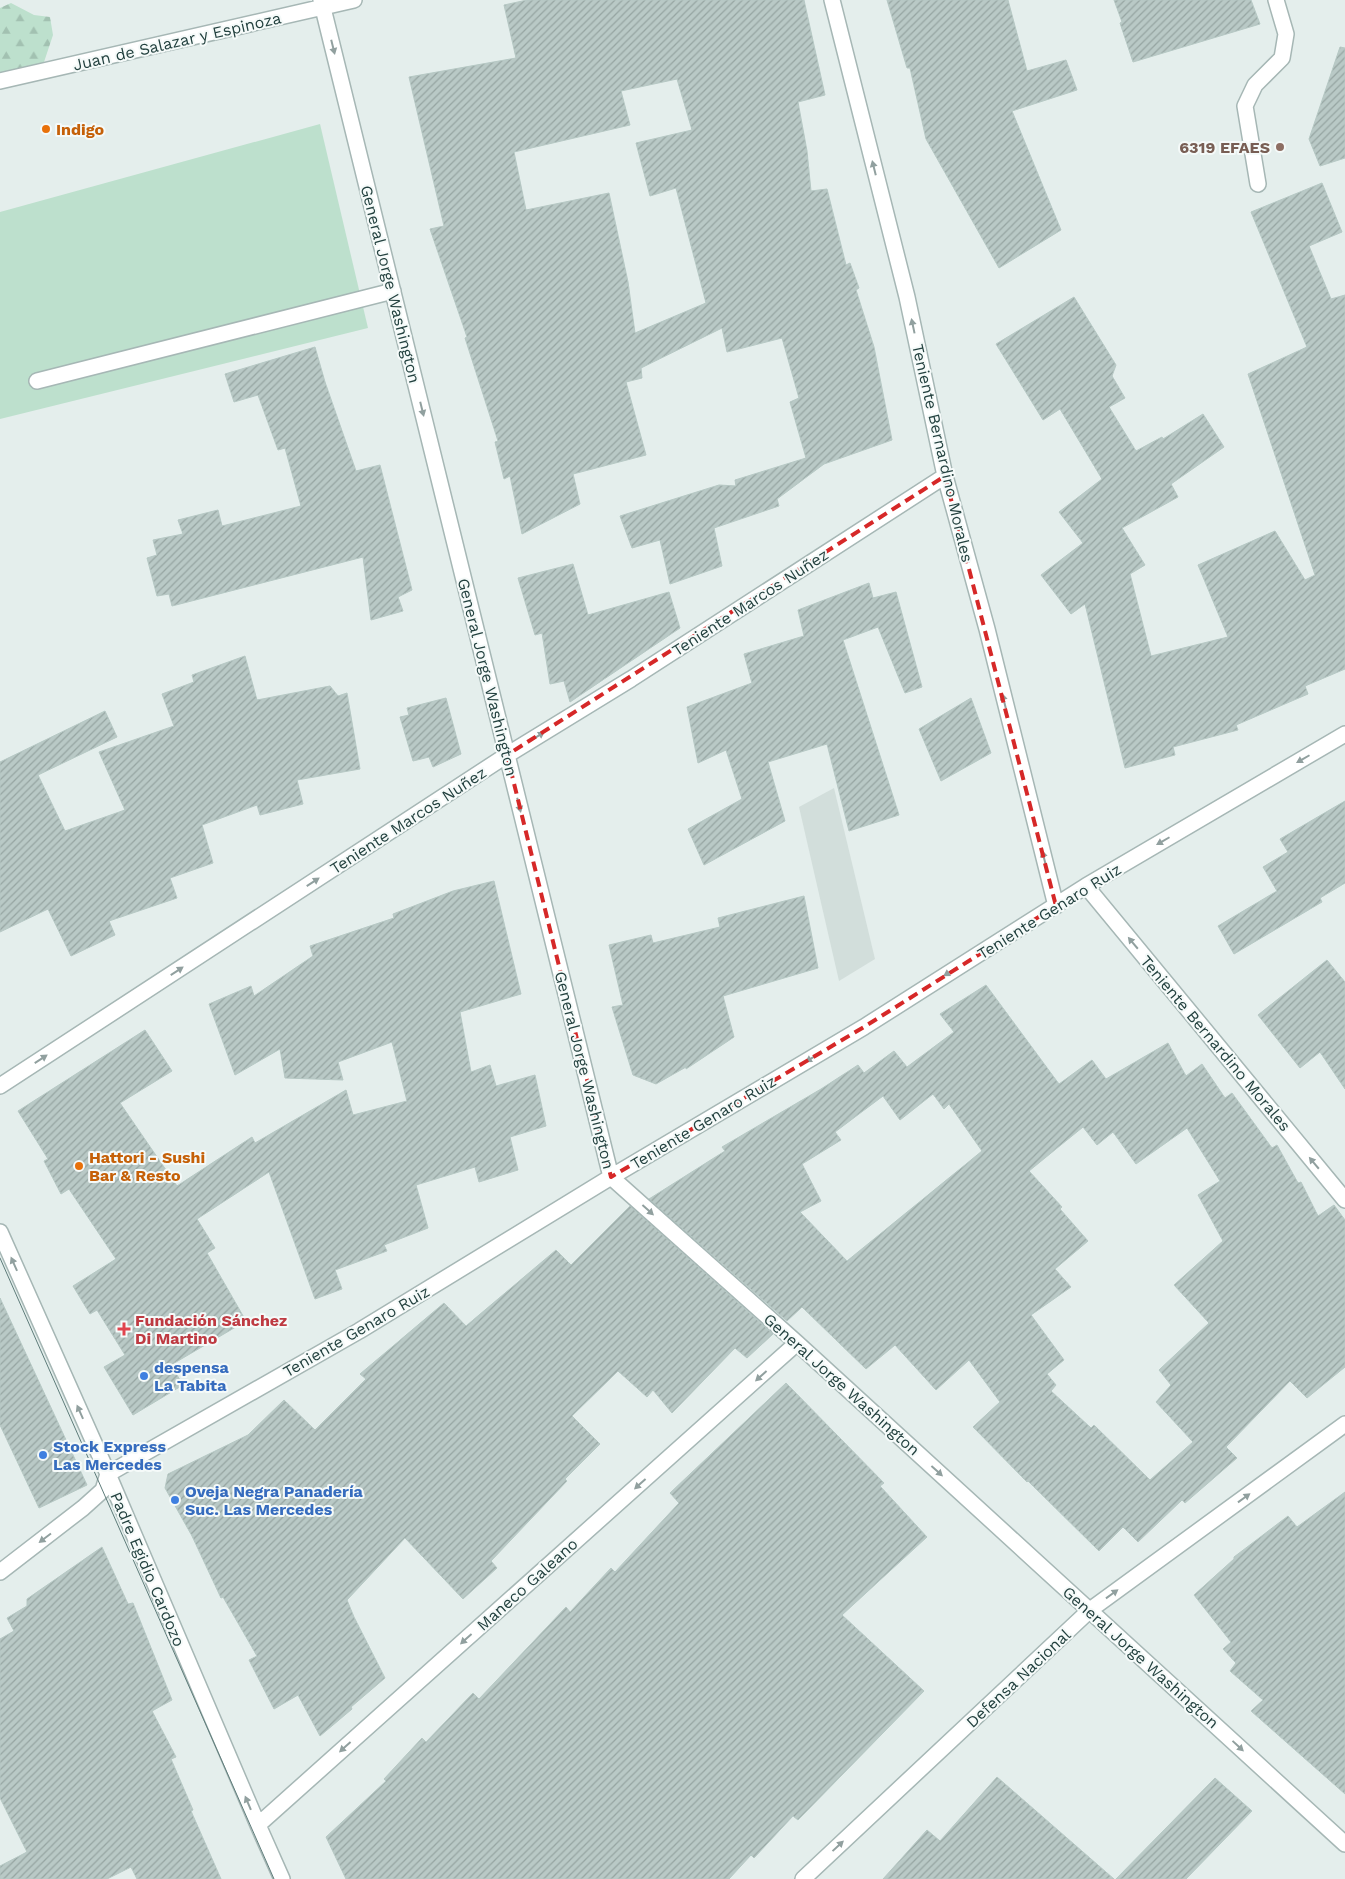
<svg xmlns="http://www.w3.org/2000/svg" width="1345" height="1879" viewBox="0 0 1345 1879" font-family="'Work Sans',sans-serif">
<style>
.built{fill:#d2dedb}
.green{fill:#bde0cd}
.forest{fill:url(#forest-firs)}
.building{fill:url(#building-hatch);stroke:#b6c8c4;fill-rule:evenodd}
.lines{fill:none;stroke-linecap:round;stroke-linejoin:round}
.minor-casing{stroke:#a6b7b5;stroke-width:18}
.minor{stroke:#fff;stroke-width:15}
.tram{stroke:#5e7c7a;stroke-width:1}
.oneway{fill:#91a09f}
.marked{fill:none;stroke:#d62828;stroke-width:4;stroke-dasharray:10 6;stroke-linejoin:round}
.food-dot{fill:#e8710a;stroke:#f5faf9;stroke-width:2}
.education-dot{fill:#8d6e63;stroke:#f5faf9;stroke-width:2}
.health-dot{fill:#e0444e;stroke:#f5faf9;stroke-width:2}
.shop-dot{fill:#3f7fe0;stroke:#f5faf9;stroke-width:2}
.labels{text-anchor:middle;stroke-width:4;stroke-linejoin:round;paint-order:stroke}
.street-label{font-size:16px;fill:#23413f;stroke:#f5faf9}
.food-label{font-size:16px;font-weight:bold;fill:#c56008;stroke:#f5faf9;text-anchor:start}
.education-label{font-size:16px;font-weight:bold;fill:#785e54;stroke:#f5faf9;text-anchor:end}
.health-label{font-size:16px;font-weight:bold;fill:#be3a42;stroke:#f5faf9;text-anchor:start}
.shop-label{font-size:16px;font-weight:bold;fill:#366cbe;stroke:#f5faf9;text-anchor:start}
</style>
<defs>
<pattern id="forest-firs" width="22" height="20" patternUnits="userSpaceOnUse" patternTransform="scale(1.25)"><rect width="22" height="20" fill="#bde0cd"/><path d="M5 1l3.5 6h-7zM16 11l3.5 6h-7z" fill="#a2c1b1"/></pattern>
<pattern id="building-hatch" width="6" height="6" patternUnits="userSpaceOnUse" patternTransform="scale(1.25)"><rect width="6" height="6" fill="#b9c9c6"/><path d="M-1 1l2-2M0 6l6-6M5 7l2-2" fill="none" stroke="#96a5a2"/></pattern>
</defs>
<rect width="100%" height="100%" fill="#e4eeec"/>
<path class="built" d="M 834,788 L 875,959 L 839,981 L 799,807 Z"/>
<path class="green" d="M 320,124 L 368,328 L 0,419 L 0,212 Z"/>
<path class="forest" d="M 11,3 L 34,15 L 50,17 L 53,35 L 41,71 L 0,82 L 0,8 Z"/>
<path class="building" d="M 527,0 L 804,0 L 825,95 L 798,102 L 807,151 L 811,191 L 827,189 L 846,265 L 850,263 L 859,288 L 856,290 L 874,347 L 892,440 L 824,464 L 777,499 L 779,506 L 714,528 L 722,566 L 670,584 L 660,540 L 632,548 L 620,516 L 719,485 L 736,486 L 735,480 L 806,458 L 790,402 L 799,398 L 782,338 L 727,352 L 722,328 L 641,368 L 642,378 L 626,382 L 646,455 L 573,474 L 580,504 L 522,534 L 510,476 L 504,479 L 495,442 L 498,441 L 465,338 L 467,337 L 430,229 L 444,226 L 409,77 L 516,58 L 504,5 ZM 677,79 L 692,130 L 636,143 L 650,196 L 676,188 L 706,303 L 635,333 L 628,282 L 609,193 L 526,210 L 514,152 L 630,125 L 621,91 Z
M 887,0 L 1008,0 L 1027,71 L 1066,60 L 1077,90 L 1012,111 L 1061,230 L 999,268 L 926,139 L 910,68 L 907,68 Z
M 1114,0 L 1251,0 L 1260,24 L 1133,62 L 1120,23 L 1122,22 Z
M 1340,47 L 1345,48 L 1345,158 L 1320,166 L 1309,139 Z
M 1322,183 L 1342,232 L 1309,246 L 1331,299 L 1345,295 L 1345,669 L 1305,686 L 1308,694 L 1236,725 L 1238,730 L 1173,747 L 1175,755 L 1125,768 L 1085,604 L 1071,614 L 1041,575 L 1083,543 L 1059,512 L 1102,479 L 1060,409 L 1043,420 L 996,344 L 1074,297 L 1116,365 L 1112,376 L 1125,398 L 1109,407 L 1136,451 L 1162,437 L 1163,439 L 1203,414 L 1224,447 L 1171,484 L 1178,497 L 1122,528 L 1145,565 L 1130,574 L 1151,656 L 1228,637 L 1198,565 L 1275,531 L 1305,580 L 1315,575 L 1248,374 L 1307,347 L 1251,212 Z
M 315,347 L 325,382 L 356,471 L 380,465 L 412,590 L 398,597 L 403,611 L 371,620 L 363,557 L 172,606 L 169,594 L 157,596 L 147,558 L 157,555 L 153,540 L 183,534 L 178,520 L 218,510 L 222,526 L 301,506 L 285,448 L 278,450 L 258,395 L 234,402 L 225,374 Z
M 573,564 L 588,615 L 669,592 L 680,628 L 570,702 L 564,681 L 550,684 L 542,633 L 535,635 L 518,578 Z
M 869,583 L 873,598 L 896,592 L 922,687 L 905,693 L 878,627 L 843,640 L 899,815 L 849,831 L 827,744 L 768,762 L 785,821 L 704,865 L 688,829 L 742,799 L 726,750 L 698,763 L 687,707 L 752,683 L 744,654 L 804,636 L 798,610 Z
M 245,656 L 257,700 L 330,686 L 338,696 L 347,693 L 360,769 L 297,780 L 303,804 L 260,815 L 257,805 L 202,825 L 213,863 L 170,878 L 177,898 L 109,921 L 115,935 L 71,956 L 48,909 L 0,932 L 0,762 L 105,711 L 117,737 L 38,775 L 65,831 L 125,810 L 99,752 L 174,726 L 162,694 L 194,682 L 192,675 Z
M 446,698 L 461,754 L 433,767 L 429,757 L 413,761 L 400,717 L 409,715 L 407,708 Z
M 971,698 L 991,753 L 941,781 L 919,729 Z
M 1345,801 L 1345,883 L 1320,898 L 1322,902 L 1234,954 L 1218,926 L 1277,891 L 1263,867 L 1288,852 L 1280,839 Z
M 494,881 L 521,994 L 460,1012 L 471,1072 L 490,1065 L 496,1086 L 535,1075 L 546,1126 L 510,1137 L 518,1170 L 479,1182 L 475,1167 L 416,1185 L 428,1228 L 384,1245 L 387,1251 L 335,1270 L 342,1289 L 315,1299 L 269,1172 L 197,1219 L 215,1248 L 207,1253 L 246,1321 L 171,1365 L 183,1385 L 133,1415 L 104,1367 L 125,1355 L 97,1310 L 90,1314 L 73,1286 L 116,1259 L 69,1189 L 61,1194 L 44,1161 L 48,1159 L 18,1111 L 145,1030 L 172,1071 L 120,1103 L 177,1186 L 252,1137 L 255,1143 L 346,1090 L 353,1115 L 407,1101 L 392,1042 L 338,1062 L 343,1080 L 285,1078 L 280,1049 L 235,1075 L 209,1004 L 251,986 L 254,996 L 313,956 L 310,946 L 394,918 L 393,914 L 453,891 Z
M 804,896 L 818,968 L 723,996 L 734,1037 L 686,1069 L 686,1067 L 656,1084 L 633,1075 L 612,1007 L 623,1005 L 609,945 L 651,935 L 653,943 L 720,927 L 718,918 Z
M 1327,960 L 1345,982 L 1345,1089 L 1320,1052 L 1300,1068 L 1258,1015 Z
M 986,985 L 1059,1084 L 1092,1060 L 1106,1079 L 1168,1043 L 1186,1076 L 1202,1064 L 1225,1098 L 1232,1093 L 1272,1148 L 1277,1145 L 1298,1183 L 1301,1182 L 1318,1216 L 1334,1205 L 1345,1220 L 1345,1367 L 1307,1398 L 1290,1381 L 1226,1447 L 1237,1458 L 1185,1503 L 1182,1500 L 1138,1542 L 1123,1527 L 1099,1551 L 1028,1481 L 1027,1482 L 973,1427 L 1000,1402 L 969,1360 L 936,1390 L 895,1345 L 866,1369 L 802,1307 L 787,1321 L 649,1199 L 725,1151 L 722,1147 L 821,1089 L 858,1065 L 864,1073 L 894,1051 L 907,1067 L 954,1032 L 940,1014 ZM 933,1094 L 944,1109 L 949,1104 L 982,1151 L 847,1261 L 800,1212 L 821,1201 L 802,1164 L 841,1140 L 835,1132 L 883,1096 L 900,1120 ZM 1083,1127 L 1097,1145 L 1113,1132 L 1136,1164 L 1187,1128 L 1220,1181 L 1198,1195 L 1223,1241 L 1174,1285 L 1209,1323 L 1159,1370 L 1171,1385 L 1156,1402 L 1193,1442 L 1150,1480 L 1094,1425 L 1091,1428 L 1051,1391 L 1056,1385 L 1047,1374 L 1064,1360 L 1031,1315 L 1071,1287 L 1055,1269 L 1088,1241 L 1060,1209 L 1062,1207 L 1029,1171 Z
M 630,1206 L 773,1334 L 747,1358 L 735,1348 L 672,1413 L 653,1390 L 647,1397 L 618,1371 L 572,1416 L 600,1444 L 565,1479 L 567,1481 L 491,1561 L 497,1568 L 463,1599 L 405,1538 L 347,1600 L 354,1617 L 385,1678 L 351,1707 L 352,1709 L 320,1736 L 298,1695 L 274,1709 L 249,1660 L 257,1656 L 223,1597 L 221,1598 L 192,1536 L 165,1488 L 168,1474 L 248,1435 L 284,1400 L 315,1430 L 366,1379 L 360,1374 L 444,1303 L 466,1326 L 556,1250 L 571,1265 Z
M 0,1298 L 87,1485 L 39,1508 L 0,1425 Z
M 786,1383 L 884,1483 L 880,1486 L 927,1537 L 842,1615 L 924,1691 L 798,1820 L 793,1816 L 754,1858 L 751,1855 L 729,1879 L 346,1879 L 326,1837 L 386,1781 L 384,1779 L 422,1738 L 426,1742 L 473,1693 L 479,1699 L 566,1607 L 570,1612 L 611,1568 L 615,1572 L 679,1503 L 670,1493 Z
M 1345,1492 L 1345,1794 L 1251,1711 L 1263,1700 L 1230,1671 L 1236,1663 L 1223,1649 L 1231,1642 L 1194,1595 L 1234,1559 L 1234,1557 L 1288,1516 L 1297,1527 Z
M 102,1547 L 128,1604 L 133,1603 L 172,1700 L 152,1711 L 176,1757 L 171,1759 L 193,1810 L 191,1811 L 221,1879 L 137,1879 L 131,1867 L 107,1879 L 0,1879 L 0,1866 L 27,1852 L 0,1798 L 0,1639 L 14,1631 L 7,1618 L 27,1606 L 27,1599 Z
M 997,1777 L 1114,1879 L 883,1879 L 927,1830 L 940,1841 Z
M 1215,1778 L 1252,1811 L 1186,1879 L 1116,1879 Z"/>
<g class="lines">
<g class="minor-casing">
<path id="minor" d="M 321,0 L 611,1177 L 797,1343 L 1345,1844
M 832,0 L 907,297 L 945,476 L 987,629 L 1056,906
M 0,81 L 354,0
M 1258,184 L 1245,106 L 1255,85 L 1282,58 L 1286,34 L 1276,0
M 37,381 L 393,291
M 1086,886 L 1345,1200
M 0,1086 L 507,755 L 631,679 L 945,476
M 0,1232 L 108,1474 L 258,1825 L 282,1879
M 0,1572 L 83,1508 L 103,1490 L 108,1474 L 359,1331 L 611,1177 L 864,1027 L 1086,886 L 1345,734
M 258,1825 L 797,1343
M 803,1879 L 1090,1610 L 1345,1424"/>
</g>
<use href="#minor" class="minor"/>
<path class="tram" d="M 0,1258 L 274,1879"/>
</g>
<defs><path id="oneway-solid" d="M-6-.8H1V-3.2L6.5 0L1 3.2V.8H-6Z" transform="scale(1.25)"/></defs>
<g class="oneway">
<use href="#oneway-solid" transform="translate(333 47) rotate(76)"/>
<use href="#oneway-solid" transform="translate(874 168) rotate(-104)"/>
<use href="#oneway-solid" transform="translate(913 326) rotate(-102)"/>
<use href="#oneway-solid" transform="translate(422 409) rotate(76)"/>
<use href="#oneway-solid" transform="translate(1004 701) rotate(-104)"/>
<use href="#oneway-solid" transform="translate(538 736) rotate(-32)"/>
<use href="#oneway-solid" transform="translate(1303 759) rotate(150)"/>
<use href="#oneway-solid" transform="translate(519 805) rotate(76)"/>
<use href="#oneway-solid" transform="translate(1163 841) rotate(150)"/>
<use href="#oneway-solid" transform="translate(1044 858) rotate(-104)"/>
<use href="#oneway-solid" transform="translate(313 882) rotate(-33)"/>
<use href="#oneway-solid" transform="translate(1133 943) rotate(-130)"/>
<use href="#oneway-solid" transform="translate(177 971) rotate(-33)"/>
<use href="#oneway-solid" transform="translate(950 972) rotate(148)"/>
<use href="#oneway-solid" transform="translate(812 1058) rotate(149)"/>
<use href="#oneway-solid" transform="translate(41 1059) rotate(-33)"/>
<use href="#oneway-solid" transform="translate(1314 1163) rotate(-130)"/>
<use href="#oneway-solid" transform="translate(648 1210) rotate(42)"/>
<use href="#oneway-solid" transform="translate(14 1264) rotate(-114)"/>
<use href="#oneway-solid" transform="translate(761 1376) rotate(138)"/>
<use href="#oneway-solid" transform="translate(80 1412) rotate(-114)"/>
<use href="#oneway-solid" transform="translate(937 1471) rotate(42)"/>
<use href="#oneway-solid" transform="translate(640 1484) rotate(138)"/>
<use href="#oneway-solid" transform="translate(1244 1498) rotate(-36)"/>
<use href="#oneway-solid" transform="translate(45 1538) rotate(143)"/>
<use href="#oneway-solid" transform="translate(1112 1594) rotate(-36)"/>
<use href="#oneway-solid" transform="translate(466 1639) rotate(138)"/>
<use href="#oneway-solid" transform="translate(1238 1746) rotate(43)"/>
<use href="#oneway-solid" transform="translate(345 1747) rotate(138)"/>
<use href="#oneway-solid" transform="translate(248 1803) rotate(-113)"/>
<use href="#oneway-solid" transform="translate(838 1846) rotate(-43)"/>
</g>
<path class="marked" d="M 945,476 L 1056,906 L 864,1027 L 611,1177 L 507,755 Z"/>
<g class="food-dot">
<circle cx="46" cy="129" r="5"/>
<circle cx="79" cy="1166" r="5"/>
</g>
<circle class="education-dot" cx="1280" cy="147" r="5"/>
<path class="health-dot" d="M121.5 1321.5h5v5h5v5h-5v5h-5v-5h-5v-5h5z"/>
<g class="shop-dot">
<circle cx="144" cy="1376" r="5"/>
<circle cx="43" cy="1455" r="5"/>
<circle cx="175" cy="1500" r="5"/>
</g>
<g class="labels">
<g class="street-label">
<text transform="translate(177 41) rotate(-13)" y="6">Juan de Salazar y Espinoza</text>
<text transform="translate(391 284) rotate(76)" y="6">General Jorge Washington</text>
<text transform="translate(943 453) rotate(77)" y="6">Teniente Bernardino Morales</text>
<text transform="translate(750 602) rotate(-33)" y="6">Teniente Marcos Nuñez</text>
<text transform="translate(488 677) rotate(76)" y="6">General Jorge Washington</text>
<text transform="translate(408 820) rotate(-33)" y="6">Teniente Marcos Nuñez</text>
<text transform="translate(1049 911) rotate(-32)" y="6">Teniente Genaro Ruiz</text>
<text transform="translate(1216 1043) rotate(50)" y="6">Teniente Bernardino Morales</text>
<text transform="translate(585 1070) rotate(76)" y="6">General Jorge Washington</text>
<text transform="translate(703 1122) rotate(-31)" y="6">Teniente Genaro Ruiz</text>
<text transform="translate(356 1331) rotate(-30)" y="6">Teniente Genaro Ruiz</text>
<text transform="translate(842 1384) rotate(42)" y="6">General Jorge Washington</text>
<text transform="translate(148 1569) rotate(67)" y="6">Padre Egidio Cardozo</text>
<text transform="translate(527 1584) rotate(-42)" y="6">Maneco Galeano</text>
<text transform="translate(1141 1657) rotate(42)" y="6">General Jorge Washington</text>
<text transform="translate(1018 1678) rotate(-43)" y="6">Defensa Nacional</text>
</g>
<g class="food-label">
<text x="56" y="135">Indigo</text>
<text x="89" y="1163">Hattori - Sushi<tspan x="89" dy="18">Bar &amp; Resto</tspan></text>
</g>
<g class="education-label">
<text x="1270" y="153">6319 EFAES</text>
</g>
<g class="health-label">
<text x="135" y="1326">Fundación Sánchez<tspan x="135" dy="18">Di Martino</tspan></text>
</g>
<g class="shop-label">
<text x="154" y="1373">despensa<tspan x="154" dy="18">La Tabita</tspan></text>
<text x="53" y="1452">Stock Express<tspan x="53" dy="18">Las Mercedes</tspan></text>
<text x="185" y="1497">Oveja Negra Panadería<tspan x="185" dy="18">Suc. Las Mercedes</tspan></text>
</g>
</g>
</svg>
